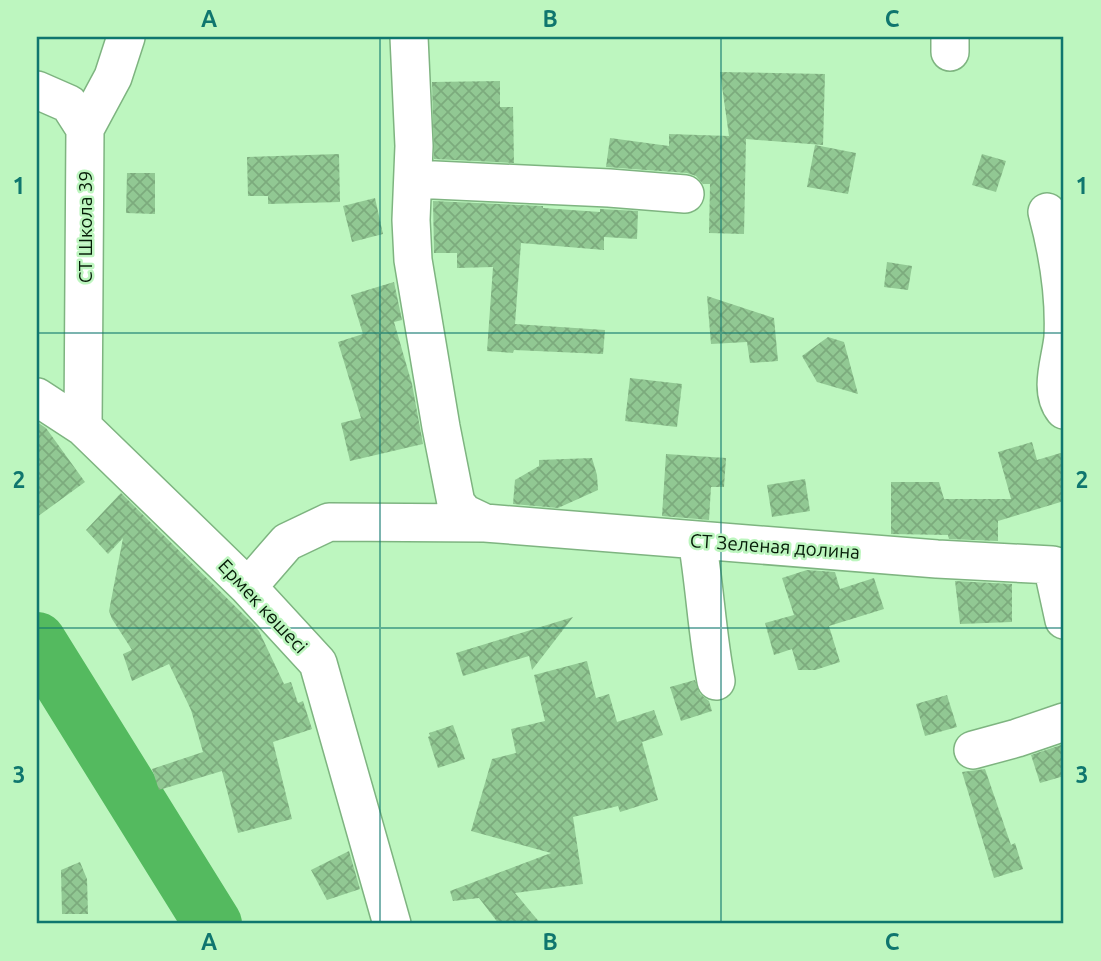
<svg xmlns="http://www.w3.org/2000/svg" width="1101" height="961" viewBox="0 0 1101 961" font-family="Ubuntu,sans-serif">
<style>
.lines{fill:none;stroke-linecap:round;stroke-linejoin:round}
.river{stroke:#54ba5f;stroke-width:58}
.building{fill:url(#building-cross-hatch)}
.minor-casing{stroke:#7eb480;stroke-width:40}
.minor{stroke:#fff;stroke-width:37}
.grid{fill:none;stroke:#0f766e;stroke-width:2;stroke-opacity:0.55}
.labels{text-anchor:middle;stroke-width:5;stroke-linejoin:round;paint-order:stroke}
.street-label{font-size:19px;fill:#061c08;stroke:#bdf6bf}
.neatline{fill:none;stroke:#0f766e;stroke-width:2.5}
.grid-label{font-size:23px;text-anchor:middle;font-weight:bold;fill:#0f766e}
</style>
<defs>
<pattern id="building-cross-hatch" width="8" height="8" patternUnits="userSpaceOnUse" patternTransform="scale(1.75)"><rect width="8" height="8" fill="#91c893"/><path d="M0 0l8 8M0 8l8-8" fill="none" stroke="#7cab7d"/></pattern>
</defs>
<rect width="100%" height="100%" fill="#bdf6bf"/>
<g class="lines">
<path class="river" d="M 37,641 L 213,924"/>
</g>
<path class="building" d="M 720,72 L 825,74 L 823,145 L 746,139 L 744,234 L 709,233 L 710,184 L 703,184 L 696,176 L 687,173 L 606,167 L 610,138 L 669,146 L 669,134 L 729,136 Z
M 500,81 L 500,107 L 513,107 L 514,163 L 434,159 L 432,82 Z
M 815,145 L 856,153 L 848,194 L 807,187 Z
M 339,154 L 340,202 L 268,204 L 268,196 L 248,196 L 247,157 Z
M 982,154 L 1006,161 L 996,192 L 972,185 Z
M 127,173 L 155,173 L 155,214 L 126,213 Z
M 375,198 L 383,234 L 352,242 L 343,206 Z
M 433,201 L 543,206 L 543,208 L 600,212 L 600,209 L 638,211 L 637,239 L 604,237 L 604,250 L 521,243 L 515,324 L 605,330 L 603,354 L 514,350 L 513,353 L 487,351 L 493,267 L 457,268 L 457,253 L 434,253 Z
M 887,262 L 912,266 L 908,290 L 884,287 Z
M 394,282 L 402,320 L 394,322 L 412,384 L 423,444 L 350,461 L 341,423 L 361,418 L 338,342 L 363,334 L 351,295 Z
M 707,296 L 774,318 L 778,361 L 750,363 L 747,342 L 711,344 Z
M 828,337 L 844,342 L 858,394 L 817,382 L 802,356 Z
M 630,378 L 682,384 L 677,427 L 625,421 Z
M 37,422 L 46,428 L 85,482 L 37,517 Z
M 1032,442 L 1037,460 L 1064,452 L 1064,501 L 998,521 L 998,541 L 949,539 L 948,535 L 891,534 L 891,482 L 939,482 L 944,499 L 1011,499 L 998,452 Z
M 666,454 L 726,458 L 724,487 L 711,487 L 709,520 L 662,516 Z
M 592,458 L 597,475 L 598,490 L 558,508 L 513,504 L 515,480 L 539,466 L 539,460 Z
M 805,479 L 810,511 L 772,517 L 767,485 Z
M 121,493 L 252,623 L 259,631 L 284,684 L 291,682 L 298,703 L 303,701 L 312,729 L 273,742 L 292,819 L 238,833 L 222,771 L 159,790 L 152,769 L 203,752 L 191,710 L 169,664 L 132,681 L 123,654 L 132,650 L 112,619 L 109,611 L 123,538 L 108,554 L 86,530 Z
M 807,570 L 835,572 L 840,589 L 874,578 L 884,609 L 829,626 L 840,662 L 815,670 L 798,670 L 792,649 L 774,655 L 765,623 L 794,615 L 782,578 Z
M 955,581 L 1012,584 L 1012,622 L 960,624 Z
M 573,617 L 532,670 L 529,656 L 463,676 L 456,653 Z
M 587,661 L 596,698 L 609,694 L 617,722 L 654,710 L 663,735 L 642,742 L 658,800 L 620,812 L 618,806 L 573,817 L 583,884 L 515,893 L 541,924 L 499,924 L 479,898 L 453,901 L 450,891 L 551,853 L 471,831 L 492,759 L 516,753 L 511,729 L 545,721 L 534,675 Z
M 695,680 L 700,694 L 709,701 L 712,711 L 681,721 L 670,687 Z
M 947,695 L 957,727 L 925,736 L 916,704 Z
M 453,725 L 465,759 L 438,768 L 428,737 L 430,736 L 429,733 Z
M 1064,744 L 1064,776 L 1040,783 L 1031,755 Z
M 985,769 L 1011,845 L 1015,843 L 1023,869 L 994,878 L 962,772 Z
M 349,851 L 360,889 L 327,900 L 311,870 Z
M 80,862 L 87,879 L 88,914 L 62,914 L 61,870 Z"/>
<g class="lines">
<g class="minor-casing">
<path id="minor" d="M 409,37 L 414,146 L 411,220 L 413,260 L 441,427 L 456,503 L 464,513 L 485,523
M 950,52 L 950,37
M 37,90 L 69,104 L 85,129
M 413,179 L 609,188 L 685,194
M 1047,212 C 1058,253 1065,294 1063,337 C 1061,360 1048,390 1064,410
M 37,397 L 83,427 L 248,587 L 318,663 L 392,924
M 83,427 L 85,129 L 113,77 L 126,37
M 697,540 C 705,587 707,634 716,681
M 1052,565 L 1064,620
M 248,587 L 287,542 L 329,522 L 485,523 L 937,559 L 1052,565 L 1064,568
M 973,750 L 1017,738 L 1064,722"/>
</g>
<use href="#minor" class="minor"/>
</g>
<path class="grid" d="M 380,37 L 380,924M 721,37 L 721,924M 37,333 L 1064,333M 37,628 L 1064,628"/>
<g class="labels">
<g class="street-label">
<text transform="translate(85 227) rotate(-90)" y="7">СТ Школа 39</text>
<text transform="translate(775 546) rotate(4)" y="7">СТ Зеленая долина</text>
<text transform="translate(263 606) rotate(47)" y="7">Ермек көшесі</text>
</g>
</g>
<rect width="1101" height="961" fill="none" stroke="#bdf6bf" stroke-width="77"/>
<rect x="38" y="38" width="1024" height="884" class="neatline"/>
<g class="grid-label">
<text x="209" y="27">A</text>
<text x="550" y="27">B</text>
<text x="892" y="27">C</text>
<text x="19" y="194">1</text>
<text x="1082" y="194">1</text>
<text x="19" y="488">2</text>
<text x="1082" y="488">2</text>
<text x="19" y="783">3</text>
<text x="1082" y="783">3</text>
<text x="209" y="950">A</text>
<text x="550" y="950">B</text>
<text x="892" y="950">C</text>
</g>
</svg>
